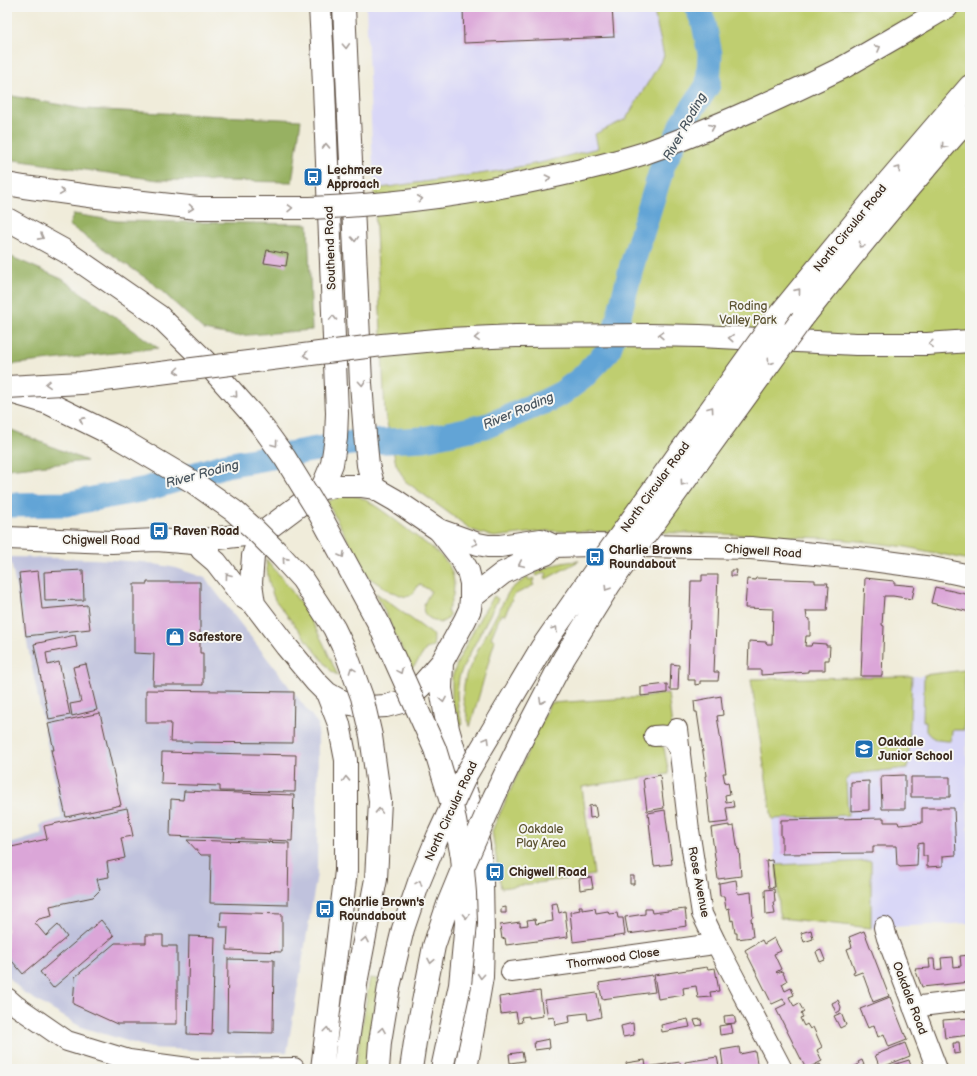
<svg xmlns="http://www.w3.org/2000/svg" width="977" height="1076" viewBox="0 0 977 1076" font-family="'Balsamiq Sans',sans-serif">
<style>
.built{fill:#d9d7f7}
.industrial{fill:#c0c2dd}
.green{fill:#bfce70;stroke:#7d7c47}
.forest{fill:#97b162;stroke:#696e40}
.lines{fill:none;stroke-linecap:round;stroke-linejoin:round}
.river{stroke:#62a4d6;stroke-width:25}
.building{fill:#dba6d8}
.minor-casing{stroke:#56473a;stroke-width:22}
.major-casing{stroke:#56473a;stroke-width:24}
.highway-casing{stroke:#56473a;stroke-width:24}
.minor{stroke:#fff;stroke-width:20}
.major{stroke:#fff;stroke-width:22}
.highway{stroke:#fff;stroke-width:22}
.highway-bridge-casing{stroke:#56473a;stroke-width:24;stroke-linecap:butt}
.highway-bridge{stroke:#fff;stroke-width:22}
.oneway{stroke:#a79f9a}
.labels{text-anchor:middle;stroke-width:4;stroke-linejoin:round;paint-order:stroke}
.poi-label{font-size:12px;font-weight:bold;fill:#3b2a1e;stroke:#f6f6f2;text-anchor:start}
.street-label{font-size:12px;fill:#3b2a1e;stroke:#f6f6f2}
.park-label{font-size:12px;fill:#5c5332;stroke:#f6f6f2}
.water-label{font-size:13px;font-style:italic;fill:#49555e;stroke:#f6f6f2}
</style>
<rect width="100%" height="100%" fill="#f6f6f2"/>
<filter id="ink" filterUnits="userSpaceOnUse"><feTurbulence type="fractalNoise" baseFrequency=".025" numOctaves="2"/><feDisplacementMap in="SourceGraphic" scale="8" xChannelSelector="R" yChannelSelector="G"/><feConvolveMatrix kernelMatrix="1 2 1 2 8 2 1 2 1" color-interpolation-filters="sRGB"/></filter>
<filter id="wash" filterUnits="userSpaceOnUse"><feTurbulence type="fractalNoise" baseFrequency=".012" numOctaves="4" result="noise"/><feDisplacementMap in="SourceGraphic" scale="16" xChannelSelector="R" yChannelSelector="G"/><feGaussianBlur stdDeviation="0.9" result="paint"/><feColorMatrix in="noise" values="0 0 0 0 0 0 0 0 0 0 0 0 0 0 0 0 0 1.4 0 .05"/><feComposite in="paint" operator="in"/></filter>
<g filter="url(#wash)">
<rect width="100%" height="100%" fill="#f0ecda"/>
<path class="built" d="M 366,7 L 653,7 L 664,56 L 626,119 L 595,134 L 599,148 L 544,162 L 493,172 L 374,189 Z
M 965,670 L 970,923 L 871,928 L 780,918 L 772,819 L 751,679 L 917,676 Z"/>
<path class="industrial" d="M 10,557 L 94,559 L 143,562 L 176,568 L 205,578 L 318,724 L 317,874 L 287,1052 L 235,1052 L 150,1048 L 81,1027 L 24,993 L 7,976 L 7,845 L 42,834 L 40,825 L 62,818 Z"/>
<path class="green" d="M 653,7 L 970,7 L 970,560 L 906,547 L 868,542 L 826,538 L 689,533 L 545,531 L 494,537 L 472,530 L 405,481 L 396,464 L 385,414 L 374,189 L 493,172 L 544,162 L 598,148 L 595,134 L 626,119 L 664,56 Z
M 351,495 C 355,496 359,496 362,498 C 381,508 397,522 413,534 C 425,543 439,552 448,564 C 457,578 455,597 447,611 L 450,615 L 446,620 L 440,623 C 418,615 421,608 431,591 L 419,584 C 414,592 412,600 400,595 C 396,593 395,592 391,592 L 368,577 L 327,502 L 338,497 Z
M 266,559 C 285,581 303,605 317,631 C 325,645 331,661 338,676 L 331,671 L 275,600 C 269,587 267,573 266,559 Z
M 579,561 L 546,579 L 545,576 L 547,575 L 545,572 L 537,576 L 535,573 C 552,565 561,562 579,561 Z
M 528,577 L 529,580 L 534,578 L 535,580 L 532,582 L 534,585 L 514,595 L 505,615 L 501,614 L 491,638 L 495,640 L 470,727 L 463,700 L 464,685 L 466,675 L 479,648 L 508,593 L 512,588 Z
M 376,593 L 432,634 L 434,640 L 433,647 L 426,649 L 418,661 L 411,669 Z
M 494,596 L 498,599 L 465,663 L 459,677 L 457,693 L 458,707 L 462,723 L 461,725 L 457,727 L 452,706 L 452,677 L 458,661 L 481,616 Z
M 965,670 L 964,730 L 952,730 L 951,741 C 940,741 932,740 926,731 L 926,721 L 923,721 L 924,675 Z
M 912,676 L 908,768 L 852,774 L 846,781 L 848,815 L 772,819 L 751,679 Z
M 668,693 L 672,728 L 660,745 L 664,748 L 669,774 L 582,787 L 594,875 L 501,888 L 492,831 L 550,703 L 647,697 Z
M 871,861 L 871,928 L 780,918 L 776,865 Z
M 370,978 L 378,979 L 369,1069 L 355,1069 Z"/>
<path class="forest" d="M 7,95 L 83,109 L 301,120 L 292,182 L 158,180 L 7,159 Z
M 74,214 L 117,221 L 308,224 L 312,330 L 236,336 L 204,330 L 153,283 L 69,225 Z
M 7,255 L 62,279 L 158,348 L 7,365 Z
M 7,428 L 87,461 L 7,469 Z"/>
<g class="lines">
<path class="river" d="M 7,505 L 66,504 L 146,489 L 226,465 L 351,443 L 424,439 L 489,425 L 546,401 L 562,393 L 582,378 L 608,351 L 614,335 L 632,265 L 663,165 L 684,121 L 708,85 L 710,54 L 704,24 L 697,7"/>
</g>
<g id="blocks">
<path class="building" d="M 463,7 L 612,7 L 614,37 L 464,43 Z
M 267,250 L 288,254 L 286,266 L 264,263 Z
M 83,570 L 84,600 L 45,601 L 44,572 Z
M 731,570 L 737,570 L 736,576 L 731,576 Z
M 38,571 L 42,609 L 87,605 L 90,629 L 26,636 L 19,573 Z
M 702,575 L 718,575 L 714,672 L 719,672 L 718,681 L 700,681 L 700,684 L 695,685 L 695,680 L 688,680 L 691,581 L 702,581 Z
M 756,578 L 815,580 L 815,583 L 828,583 L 827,586 L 829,586 L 827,611 L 806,611 L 807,618 L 810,619 L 810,636 L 806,636 L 805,646 L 811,646 L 812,643 L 826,644 L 826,646 L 830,646 L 829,660 L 825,660 L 825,670 L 808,670 L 808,672 L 761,675 L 761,670 L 748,670 L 749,641 L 766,642 L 767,644 L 772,644 L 773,609 L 745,608 L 747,579 L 755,580 Z
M 865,578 L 894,581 L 894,584 L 915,586 L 912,599 L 893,596 L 884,596 L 882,625 L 884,626 L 882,676 L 861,676 Z
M 147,582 L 200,582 L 200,653 L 203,653 L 203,685 L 153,685 L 154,654 L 134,653 L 134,584 L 147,584 Z
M 935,587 L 970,595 L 970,612 L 931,603 Z
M 75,635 L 77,647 L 46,653 L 48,665 L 59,662 L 70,715 L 49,719 L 34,644 Z
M 86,664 L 97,710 L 72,716 L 70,704 L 81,702 L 73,667 Z
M 671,664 L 679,665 L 678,690 L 670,690 Z
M 667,684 L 667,693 L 641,696 L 641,687 Z
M 146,690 L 294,692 L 293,743 L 170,742 L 171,723 L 146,723 Z
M 721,696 L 723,715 L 717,716 L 726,773 L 723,773 L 725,783 L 728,782 L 730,794 L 725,795 L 726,802 L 733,801 L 734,807 L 726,808 L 728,822 L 710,824 L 705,776 L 706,776 L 705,766 L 697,712 L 695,712 L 694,701 Z
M 100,713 L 121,805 L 66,817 L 51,750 L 54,750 L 48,724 Z
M 162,752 L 296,755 L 295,792 L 220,791 L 220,786 L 161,784 Z
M 660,775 L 664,808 L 647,811 L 643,779 Z
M 905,775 L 905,809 L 882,809 L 881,776 Z
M 911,777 L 950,777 L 950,797 L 911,797 Z
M 869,781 L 869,810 L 851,811 L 851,782 Z
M 184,791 L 294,795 L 292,841 L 170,836 L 171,799 L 183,800 Z
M 595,805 L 597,817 L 590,818 L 589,806 Z
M 127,808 L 133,836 L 121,838 L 125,858 L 107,862 L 109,877 L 97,879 L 100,890 L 93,897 L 50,906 L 52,916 L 39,919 L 35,923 L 46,936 L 58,925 L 67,937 L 23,974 L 7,955 L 7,848 L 47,839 L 44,826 Z
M 922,808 L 954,808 L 956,855 L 943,856 L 943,866 L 927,867 L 927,856 L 923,856 L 923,843 L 918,844 L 917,866 L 900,867 L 897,865 L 896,846 L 873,846 L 873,853 L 782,854 L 782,837 L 781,837 L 781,820 L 884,818 L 884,822 L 898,822 L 899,825 L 922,823 Z
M 665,810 L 672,864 L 654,866 L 648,813 Z
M 729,825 L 729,827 L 734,826 L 738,850 L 739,849 L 741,876 L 718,879 L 711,828 Z
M 187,840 L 289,843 L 288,905 L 210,903 L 211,855 L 201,855 Z
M 772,860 L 775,887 L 769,888 L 766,861 Z
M 630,876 L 634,876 L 634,884 L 630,884 Z
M 591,877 L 593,888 L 580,890 L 579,879 Z
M 736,880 L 738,894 L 751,892 L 753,917 L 751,918 L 753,937 L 737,939 L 737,933 L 735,933 L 733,920 L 731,921 L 729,908 L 726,909 L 724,896 L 720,896 L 719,883 Z
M 774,889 L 775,902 L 773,902 L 775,914 L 766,915 L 765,890 Z
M 557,903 L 559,913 L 565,911 L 568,937 L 506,945 L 505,938 L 502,939 L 500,925 L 520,922 L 520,926 L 528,925 L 527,920 L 535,919 L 536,924 L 553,921 L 551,904 Z
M 579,906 L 582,906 L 582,910 L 595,908 L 596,913 L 608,911 L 609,914 L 617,913 L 618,918 L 623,918 L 625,935 L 573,942 L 570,912 L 580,910 Z
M 506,907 L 506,913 L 501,913 L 501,908 Z
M 645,909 L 651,909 L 652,913 L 685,909 L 687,926 L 628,934 L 625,917 L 645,914 Z
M 221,912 L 282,914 L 282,952 L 227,950 L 228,927 L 220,927 Z
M 101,920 L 114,936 L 53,988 L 40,972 Z
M 811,930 L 813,939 L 804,942 L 801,933 Z
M 864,931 L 889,996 L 873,1002 L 862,972 L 854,975 L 853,972 L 855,971 L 847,949 L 852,947 L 849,937 Z
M 146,935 L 163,935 L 163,946 L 177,946 L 177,1024 L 117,1024 L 73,1004 L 75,977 L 115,943 L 146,943 Z
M 189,936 L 215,937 L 212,1035 L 187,1034 Z
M 774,938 L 781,951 L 774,954 L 781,969 L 776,972 L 777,973 L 782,971 L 787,981 L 782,984 L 785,991 L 791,988 L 794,995 L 789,997 L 791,1001 L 794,1006 L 799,1003 L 804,1012 L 801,1014 L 803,1017 L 800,1018 L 804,1026 L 807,1024 L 810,1029 L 813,1027 L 822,1047 L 817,1050 L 822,1061 L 806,1069 L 776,1009 L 786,1004 L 783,999 L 772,1004 L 745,950 L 762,940 L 764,944 Z
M 821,950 L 825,960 L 820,962 L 816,952 Z
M 970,955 L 970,982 L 922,987 L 915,969 L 930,968 L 929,959 L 934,959 L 935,970 L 942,969 L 941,958 L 953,957 L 954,967 L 961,966 L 960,956 Z
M 228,959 L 274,960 L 273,1033 L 227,1032 Z
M 707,967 L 708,969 L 715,968 L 719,991 L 710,992 L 711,997 L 698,998 L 696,986 L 683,988 L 684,995 L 658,999 L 654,975 Z
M 652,975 L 655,992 L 602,999 L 599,983 Z
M 540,991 L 543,1016 L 529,1018 L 529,1016 L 521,1017 L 522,1022 L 518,1023 L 516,1012 L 501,1014 L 499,997 Z
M 597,993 L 601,1017 L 588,1020 L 587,1013 L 569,1015 L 570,1022 L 555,1025 L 554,1017 L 548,1018 L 545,1000 Z
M 890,997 L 907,1040 L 889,1047 L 884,1034 L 878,1037 L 874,1025 L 868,1028 L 860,1009 Z
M 838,1000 L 841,1007 L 840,1011 L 836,1013 L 832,1003 Z
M 841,1013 L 846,1025 L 840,1028 L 834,1016 Z
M 734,1015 L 736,1023 L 725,1024 L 724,1016 Z
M 970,1018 L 970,1035 L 945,1038 L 943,1020 Z
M 688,1019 L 690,1027 L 662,1032 L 661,1025 Z
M 701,1019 L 702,1025 L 696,1026 L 694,1020 Z
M 633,1023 L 634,1035 L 623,1037 L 621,1026 Z
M 731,1024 L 733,1033 L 720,1035 L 719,1026 Z
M 549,1039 L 550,1048 L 535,1050 L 534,1042 Z
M 956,1042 L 959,1042 L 960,1053 L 954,1054 L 953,1043 L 956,1043 Z
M 905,1043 L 910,1056 L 880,1068 L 875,1055 Z
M 739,1047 L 740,1054 L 755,1051 L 758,1069 L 686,1069 L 685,1062 L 717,1057 L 719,1066 L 723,1065 L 721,1050 Z
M 522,1052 L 524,1061 L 510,1063 L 509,1054 Z
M 645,1060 L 646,1067 L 680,1062 L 681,1069 L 627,1069 L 626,1063 Z
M 862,1060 L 864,1065 L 860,1067 L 861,1069 L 853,1069 L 852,1068 L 859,1064 L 858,1062 Z
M 909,1060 L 912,1069 L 894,1069 L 893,1065 Z
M 820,1064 L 823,1069 L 810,1069 Z"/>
</g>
</g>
<g filter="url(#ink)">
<use href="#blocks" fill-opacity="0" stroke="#56473a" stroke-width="1"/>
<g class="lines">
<g class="minor-casing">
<path id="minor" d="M 677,729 L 689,830 L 702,914 L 715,941 L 782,1069
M 654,736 C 671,734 671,737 680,750
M 884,927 L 887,938 L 937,1069
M 511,972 L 707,945 L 715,941
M 7,998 L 15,1005 L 67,1041 L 129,1060 L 196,1069 L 294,1068
M 913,1007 L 970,1000"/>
</g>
<g class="major-casing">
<path id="major" d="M 439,530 L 478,544 L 488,546 L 500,546 L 541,540 L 554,546 L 591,545 L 751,548 L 857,558 L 932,568 L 970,576
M 7,538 L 112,542 L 157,540 L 193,543 L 210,539 L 262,533
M 196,541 L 202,550 L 216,562 L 243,597 L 254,604
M 471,598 L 503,573 L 530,560 L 546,554 L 554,546"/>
</g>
<g class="highway-casing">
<path id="highway" d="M 320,7 L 323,62 L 337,413 L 336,438 L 332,464 L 322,488
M 344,7 L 361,383 L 365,435 L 368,465 L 374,488
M 844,67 L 896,37 L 947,7
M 7,184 L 24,187 L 97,197 L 198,208 L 251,208
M 7,219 L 65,251 L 159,316 L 204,360 L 251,413
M 802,319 C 856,250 912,183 970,117
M 774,321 L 886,184 L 970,86
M 516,336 L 648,335 L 700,336 L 856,344 L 927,344 L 970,341
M 7,391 L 48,403 L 117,437
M 336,486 L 361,486 L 374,488 L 395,500 L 439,530 L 460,557 L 468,571 L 471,583 L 471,598 L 470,609 L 465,620 L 442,662 L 420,687 L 405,701 L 386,706 L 368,707 L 351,704 L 339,700 L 327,693 L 316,682 L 286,646 L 254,604 L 251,583 L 253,556 L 257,544 L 262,533 L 322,488 Z
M 442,662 L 441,689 L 448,729 L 474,819 L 479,846 L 482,881 L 483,937 L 482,977 L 466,1069
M 322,1069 L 346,871 L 346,760 L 339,724 L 327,693
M 344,1069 L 357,978
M 378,1069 L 380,1042 L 389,987
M 411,1069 L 415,1042 L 425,992"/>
</g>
<use href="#minor" class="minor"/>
<use href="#major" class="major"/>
<use href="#highway" class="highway"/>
<g class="highway-bridge-casing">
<path id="highway-bridge" d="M 251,208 C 271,208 290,208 310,208 C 389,205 468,195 546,178 C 579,171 613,163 645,153 C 713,129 779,99 844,67
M 7,387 L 81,383 L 382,345 L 448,339 L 516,336
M 251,413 L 264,429 L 285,458 L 319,513 L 378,622 L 435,749 L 452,805 L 462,857 L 465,893 L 466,923 L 460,985 L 442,1069
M 117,437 L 193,482 L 234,511 L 254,529 L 281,556 L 302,579 L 334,628 L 346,653 L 362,697 L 371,736 L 380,801 L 376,879 L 357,978
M 389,987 L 403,929 L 419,882 L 438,836 L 467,773 L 542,647 L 604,558 L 774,321
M 425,992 L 434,946 L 448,904 L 464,865 L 494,797 L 525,733 L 564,658 L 610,584 L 802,319"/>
</g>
<use href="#highway-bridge" class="highway-bridge"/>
</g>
<defs><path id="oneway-chevron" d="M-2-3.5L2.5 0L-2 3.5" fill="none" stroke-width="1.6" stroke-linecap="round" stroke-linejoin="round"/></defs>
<g class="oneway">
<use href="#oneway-chevron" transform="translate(346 46) rotate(87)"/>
<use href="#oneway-chevron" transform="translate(878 48) rotate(-29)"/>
<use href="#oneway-chevron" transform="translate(712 127) rotate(-23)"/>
<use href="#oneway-chevron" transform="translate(326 146) rotate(-92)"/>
<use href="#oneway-chevron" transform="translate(944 146) rotate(131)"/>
<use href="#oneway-chevron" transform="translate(898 169) rotate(-49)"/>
<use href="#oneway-chevron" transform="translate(548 178) rotate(-12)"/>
<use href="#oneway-chevron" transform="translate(62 192) rotate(8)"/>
<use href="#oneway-chevron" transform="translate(420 199) rotate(-7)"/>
<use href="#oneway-chevron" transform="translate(191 208) rotate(6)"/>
<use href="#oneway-chevron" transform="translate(290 208) rotate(-1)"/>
<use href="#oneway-chevron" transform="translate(41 237) rotate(29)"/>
<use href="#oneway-chevron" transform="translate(355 239) rotate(87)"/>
<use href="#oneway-chevron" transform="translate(861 245) rotate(130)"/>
<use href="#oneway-chevron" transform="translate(798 291) rotate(-51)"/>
<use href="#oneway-chevron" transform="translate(333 318) rotate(-92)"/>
<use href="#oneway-chevron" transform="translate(661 335) rotate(-179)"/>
<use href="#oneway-chevron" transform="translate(477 338) rotate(177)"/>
<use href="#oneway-chevron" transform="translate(731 338) rotate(-176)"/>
<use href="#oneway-chevron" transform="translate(931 344) rotate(177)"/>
<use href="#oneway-chevron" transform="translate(306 355) rotate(173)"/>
<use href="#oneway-chevron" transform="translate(770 362) rotate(126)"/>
<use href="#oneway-chevron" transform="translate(177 371) rotate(173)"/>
<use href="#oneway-chevron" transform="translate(362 383) rotate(86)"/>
<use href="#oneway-chevron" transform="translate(48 384) rotate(177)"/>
<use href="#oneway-chevron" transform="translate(235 395) rotate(49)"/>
<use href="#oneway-chevron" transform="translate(711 409) rotate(-54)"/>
<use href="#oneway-chevron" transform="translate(82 420) rotate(-154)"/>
<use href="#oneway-chevron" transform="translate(275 444) rotate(54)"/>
<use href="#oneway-chevron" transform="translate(683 483) rotate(126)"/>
<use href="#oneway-chevron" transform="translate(475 543) rotate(17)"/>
<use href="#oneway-chevron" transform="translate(342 555) rotate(61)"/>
<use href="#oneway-chevron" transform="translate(285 560) rotate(-132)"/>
<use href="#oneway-chevron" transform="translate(521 564) rotate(155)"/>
<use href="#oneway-chevron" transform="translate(228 576) rotate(-127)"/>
<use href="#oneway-chevron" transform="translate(607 588) rotate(122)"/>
<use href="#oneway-chevron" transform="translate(555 629) rotate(-55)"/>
<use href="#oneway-chevron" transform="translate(352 670) rotate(-110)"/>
<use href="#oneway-chevron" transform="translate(400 671) rotate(66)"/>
<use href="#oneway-chevron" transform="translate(443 700) rotate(80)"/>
<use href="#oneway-chevron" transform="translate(542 701) rotate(117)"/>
<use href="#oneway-chevron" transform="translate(487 740) rotate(-59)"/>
<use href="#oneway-chevron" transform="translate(346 779) rotate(-92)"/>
<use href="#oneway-chevron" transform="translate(379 811) rotate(-88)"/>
<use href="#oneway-chevron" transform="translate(419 883) rotate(-70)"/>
<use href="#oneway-chevron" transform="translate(466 916) rotate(88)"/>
<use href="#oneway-chevron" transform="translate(365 940) rotate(-79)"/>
<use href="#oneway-chevron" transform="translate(431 961) rotate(101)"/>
<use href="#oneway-chevron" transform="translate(481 976) rotate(95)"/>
<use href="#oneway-chevron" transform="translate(327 1030) rotate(-83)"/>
<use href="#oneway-chevron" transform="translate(382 1030) rotate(-81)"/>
</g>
</g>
<defs>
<g id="bus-square" transform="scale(1)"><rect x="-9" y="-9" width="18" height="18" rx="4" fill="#1f6fb2" stroke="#f6f6f2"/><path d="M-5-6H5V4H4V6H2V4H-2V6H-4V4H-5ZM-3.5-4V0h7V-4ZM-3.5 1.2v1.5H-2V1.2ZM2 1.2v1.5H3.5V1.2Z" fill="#fff"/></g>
<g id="shop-square" transform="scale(1)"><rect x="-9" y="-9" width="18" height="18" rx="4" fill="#1f6fb2" stroke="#f6f6f2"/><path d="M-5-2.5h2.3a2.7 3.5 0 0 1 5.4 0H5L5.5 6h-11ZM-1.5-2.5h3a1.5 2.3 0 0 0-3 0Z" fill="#fff"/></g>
<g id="school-square" transform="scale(1)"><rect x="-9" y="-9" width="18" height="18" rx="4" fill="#1f6fb2" stroke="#f6f6f2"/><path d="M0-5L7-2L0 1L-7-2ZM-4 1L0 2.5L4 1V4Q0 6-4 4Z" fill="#fff"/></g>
</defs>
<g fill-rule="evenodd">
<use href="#bus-square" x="313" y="177"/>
<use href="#bus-square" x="159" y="531"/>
<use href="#bus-square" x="595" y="557"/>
<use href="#shop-square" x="175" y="637"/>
<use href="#school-square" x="864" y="749"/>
<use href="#bus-square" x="495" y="872"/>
<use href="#bus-square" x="325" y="909"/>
</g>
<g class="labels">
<g class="poi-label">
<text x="327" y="174">Lechmere<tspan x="327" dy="14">Approach</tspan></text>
<text x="173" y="535">Raven Road</text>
<text x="609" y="554">Charlie Browns<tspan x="609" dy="14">Roundabout</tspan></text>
<text x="189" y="641">Safestore</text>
<text x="878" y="746">Oakdale<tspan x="878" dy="14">Junior School</tspan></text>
<text x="509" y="876">Chigwell Road</text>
<text x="339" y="906">Charlie Brown's<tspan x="339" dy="14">Roundabout</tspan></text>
</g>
<g class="street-label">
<text transform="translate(850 228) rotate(-51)" y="4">North Circular Road</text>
<text transform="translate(330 248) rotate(-92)" y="4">Southend Road</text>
<text transform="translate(655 487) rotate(-54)" y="4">North Circular Road</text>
<text x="101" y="544">Chigwell Road</text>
<text transform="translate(763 551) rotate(4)" y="4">Chigwell Road</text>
<text transform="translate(451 811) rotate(-65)" y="4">North Circular Road</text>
<text transform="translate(699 882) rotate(79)" y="4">Rose Avenue</text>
<text transform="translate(613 958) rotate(-8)" y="4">Thornwood Close</text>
<text transform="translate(910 998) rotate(69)" y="4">Oakdale Road</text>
</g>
<g class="park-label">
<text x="748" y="310">Roding<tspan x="748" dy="14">Valley Park</tspan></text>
<text x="541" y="833">Oakdale<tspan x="541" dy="14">Play Area</tspan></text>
</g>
<g class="water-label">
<text transform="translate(684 126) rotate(-61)" y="5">River Roding</text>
<text transform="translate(518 410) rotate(-23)" y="5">River Roding</text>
<text transform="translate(202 473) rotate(-15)" y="5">River Roding</text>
</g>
</g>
<rect width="977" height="1076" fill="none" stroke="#f6f6f2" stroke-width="24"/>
</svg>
